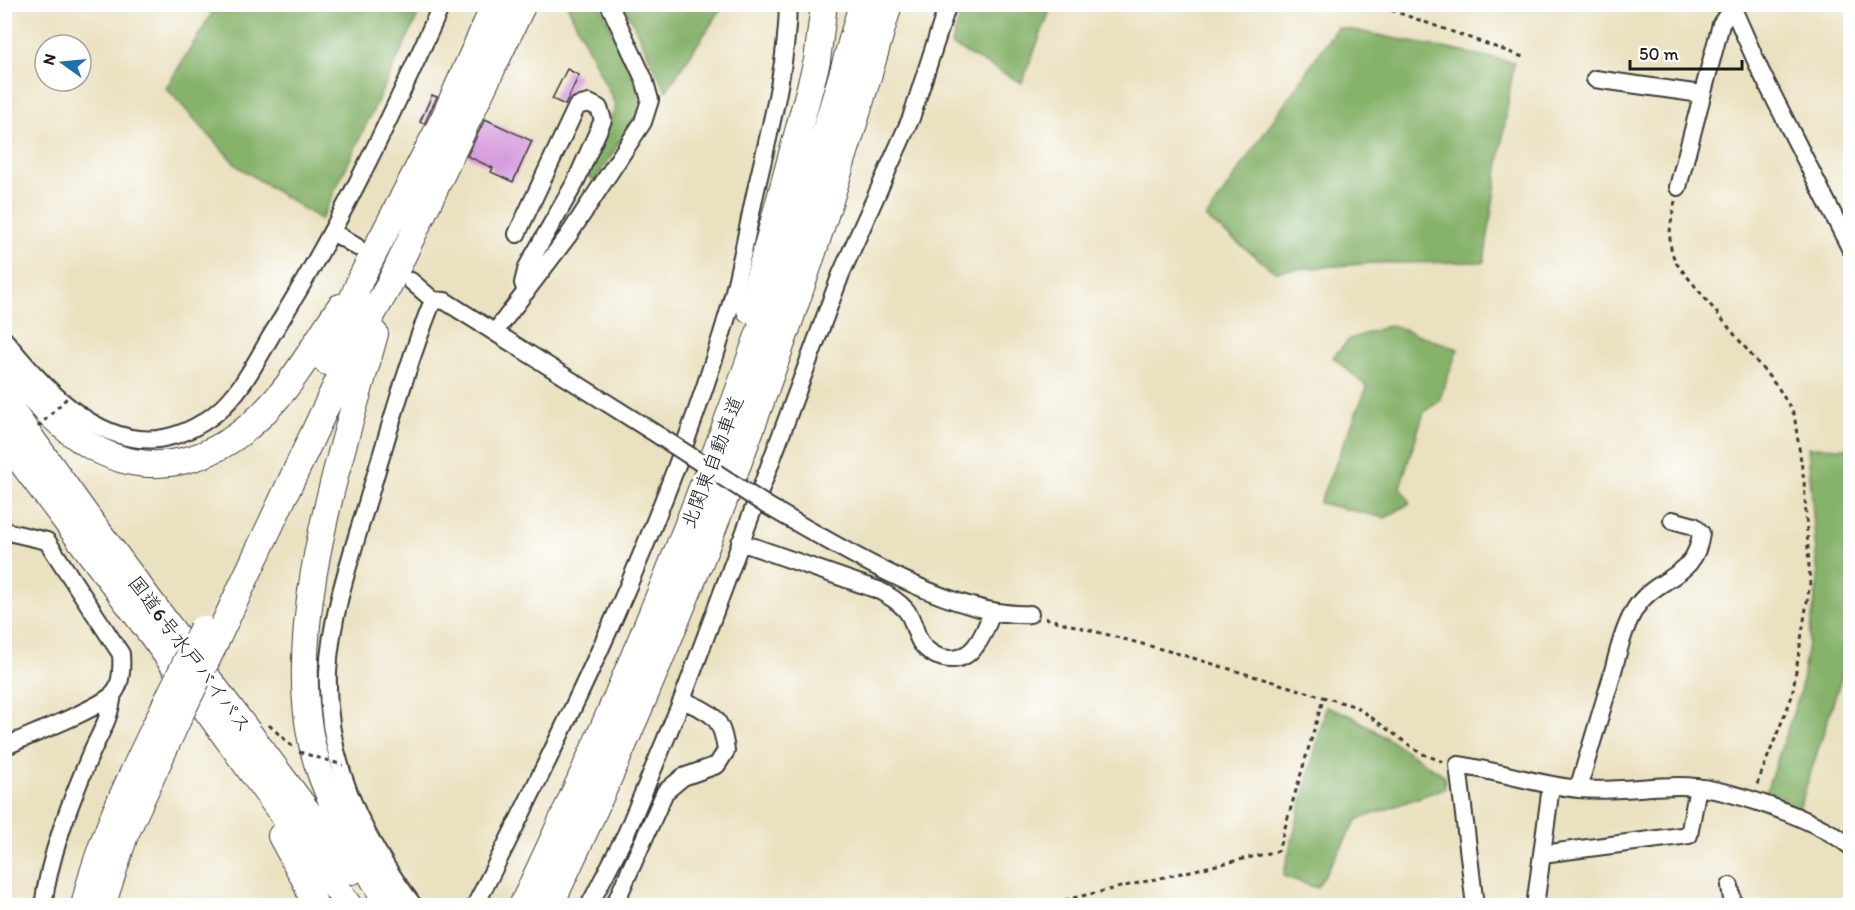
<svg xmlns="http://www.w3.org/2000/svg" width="1855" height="910" viewBox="0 0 1855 910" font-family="Itim,'Klee One',sans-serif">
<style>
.forest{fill:#86b26b;stroke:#516744;stroke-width:1.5}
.building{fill:#d69dde}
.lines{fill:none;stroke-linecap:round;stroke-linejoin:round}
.minor-casing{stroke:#3b3a35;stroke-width:20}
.highway-casing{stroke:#3b3a35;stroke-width:28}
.path{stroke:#3b3a35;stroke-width:3;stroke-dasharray:4.5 4.5;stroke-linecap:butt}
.minor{stroke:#fff;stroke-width:16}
.highway{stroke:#fff;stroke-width:26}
.minor-bridge-casing{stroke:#3b3a35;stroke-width:20;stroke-linecap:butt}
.highway-bridge-casing{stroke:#3b3a35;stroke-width:28;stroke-linecap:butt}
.path-bridge{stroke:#3b3a35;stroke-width:3;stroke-dasharray:4.5 4.5;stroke-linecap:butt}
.minor-bridge{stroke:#fff;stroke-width:16}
.highway-bridge{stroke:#fff;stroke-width:26}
.labels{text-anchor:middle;stroke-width:6;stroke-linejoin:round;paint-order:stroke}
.street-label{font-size:20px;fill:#1c1c1c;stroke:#fff}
</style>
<rect width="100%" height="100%" fill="#fff"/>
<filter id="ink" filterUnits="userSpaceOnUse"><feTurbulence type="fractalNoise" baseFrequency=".0167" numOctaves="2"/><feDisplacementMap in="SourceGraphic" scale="12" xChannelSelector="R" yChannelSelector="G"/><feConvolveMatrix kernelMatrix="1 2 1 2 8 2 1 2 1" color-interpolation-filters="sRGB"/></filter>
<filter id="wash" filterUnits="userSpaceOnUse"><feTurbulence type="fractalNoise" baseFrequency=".008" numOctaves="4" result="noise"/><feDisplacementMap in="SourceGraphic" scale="24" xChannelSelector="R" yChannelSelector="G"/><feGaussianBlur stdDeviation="1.35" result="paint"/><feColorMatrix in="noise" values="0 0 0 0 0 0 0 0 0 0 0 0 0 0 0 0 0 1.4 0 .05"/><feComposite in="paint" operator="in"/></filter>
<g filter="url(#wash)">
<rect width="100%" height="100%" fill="#eae1c0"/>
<path class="forest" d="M 964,4 L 1052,5 L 1022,83 L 951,45 Z
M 217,5 L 423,5 L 321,220 L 237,166 L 166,88 Z
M 567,5 L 600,5 L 640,92 L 638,113 L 595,181 L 586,175 L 616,106 Z
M 624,5 L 724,5 L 666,91 Z
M 1337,27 L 1514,62 L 1484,262 L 1374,263 L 1274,271 L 1206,218 Z
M 1391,325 L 1458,349 L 1439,401 L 1424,412 L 1400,487 L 1410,503 L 1385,518 L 1319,503 L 1367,387 L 1333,357 L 1350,339 Z
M 1808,447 L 1845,448 L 1850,451 L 1850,678 L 1842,675 L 1799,809 L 1765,795 L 1800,693 L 1818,580 Z
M 1326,707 L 1352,716 L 1444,775 L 1445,788 L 1357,820 L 1317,888 L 1283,876 Z"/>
<g id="blocks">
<path class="building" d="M 567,69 L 579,75 L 565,105 L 552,99 Z
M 432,95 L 437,97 L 424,124 L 420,122 Z
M 485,119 L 532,141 L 513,182 L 491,172 L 493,168 L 467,156 Z"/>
</g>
</g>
<g filter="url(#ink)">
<use href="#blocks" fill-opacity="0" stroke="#3b3a35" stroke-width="1.5"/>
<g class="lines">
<g class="minor-casing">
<path id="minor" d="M 1731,4 L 1760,70 L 1850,248
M 1595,79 L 1701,94
M 1678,187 L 1721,24 L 1732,8
M 333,232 L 357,247
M 517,234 L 577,106 L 589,103 L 599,108 L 603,120 L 575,183 L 527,267 L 523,283 L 526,292
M 411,281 L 433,300 L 445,301 L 661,437
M 495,332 L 568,236 L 643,122 L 650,100 L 644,79 L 609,4
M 4,339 C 41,384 94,446 158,439 C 179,436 200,426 216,413 C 240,394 256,362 271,336 C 337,231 391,118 442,4
M 766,505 C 832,543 954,619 1030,614
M 4,531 L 47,541 L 121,654 C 122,667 122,684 113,694 C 99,709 27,736 4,747
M 740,542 L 878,590 C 888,595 897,600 905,609 C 914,618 914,632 921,643 C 927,651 934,656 943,658 C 972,665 984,635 992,612
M 1578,789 C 1589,752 1600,715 1611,679 C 1617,656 1623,629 1635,609 C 1656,575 1696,580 1701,533 L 1694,526 L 1672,520
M 1542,854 L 1689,835 L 1698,787
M 1730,886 L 1733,906
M 1536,899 L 1551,786
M 43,906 C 50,854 69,806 89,758 C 99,734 110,721 113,693
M 414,906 C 362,838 325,759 328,672 C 331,611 354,548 371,490 C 390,427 408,362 433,300
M 475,906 C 574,712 669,516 730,307 C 740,270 747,232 755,194 C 769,133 787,68 788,4
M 589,906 L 626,834 L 682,700 L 841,274 L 911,118 L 948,4
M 614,906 L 665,792 L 683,777 L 717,765 L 726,751 C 722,716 712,713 682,700
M 1475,906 L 1458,765 C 1499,771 1538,785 1579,789 C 1613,792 1646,786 1679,786 C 1725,786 1814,818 1850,846"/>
</g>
<g class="highway-casing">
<path id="highway" d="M 750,310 L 817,61 L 824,4
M 375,334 C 341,456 278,637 317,763 C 333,815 363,858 388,906
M 4,362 C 25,387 45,412 70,432 C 144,490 222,464 278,397 C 302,370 319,336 340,307
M 327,362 L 361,278 L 443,120 L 495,4
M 4,400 L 86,515 L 352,871
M 4,439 L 154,638 L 349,906
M 215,643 L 356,343 L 388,287 L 523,4
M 281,836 L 305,880 L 315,906
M 84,906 C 100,835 135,769 166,703
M 102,906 L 125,835 L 178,719
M 522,906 C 660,615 777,315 862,4
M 550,906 C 688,615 802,314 889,4"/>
</g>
<path class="path" d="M 1374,4 L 1526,58
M 1675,201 C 1671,224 1665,243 1677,264 L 1779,389 L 1794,414 L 1804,481 L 1810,583 L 1792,696 L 1756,787
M 1045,618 L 1176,653 L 1357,707 L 1420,753 L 1444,762
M 269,725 L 293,747
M 1038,906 L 1278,851 L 1324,696"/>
<use href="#minor" class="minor"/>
<use href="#highway" class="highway"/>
<g class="minor-bridge-casing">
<path id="minor-bridge" d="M 661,437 L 766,505"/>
</g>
<g class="highway-bridge-casing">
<path id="highway-bridge" d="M 166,703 L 202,629
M 178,719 L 215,643"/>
</g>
<path class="path-bridge" d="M 38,427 L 68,397
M 299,752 L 343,765"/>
<use href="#minor-bridge" class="minor-bridge"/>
<use href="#highway-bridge" class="highway-bridge"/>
</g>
</g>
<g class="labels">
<g class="street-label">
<text transform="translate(712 462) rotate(-69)" y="7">北関東自動車道</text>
<text transform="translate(190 654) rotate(53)" y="7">国道6号水戸バイパス</text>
</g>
</g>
<rect width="1855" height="910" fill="none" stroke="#fff" stroke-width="24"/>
<g transform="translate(63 63) rotate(285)"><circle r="28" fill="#ffffff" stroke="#a4a4a4" stroke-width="1.5"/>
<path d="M0-4.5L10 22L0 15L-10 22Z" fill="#1f6fb2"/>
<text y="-9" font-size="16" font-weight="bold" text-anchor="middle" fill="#1c1c1c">N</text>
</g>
<path d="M1630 60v9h112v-9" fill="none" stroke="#1c1c1c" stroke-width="3"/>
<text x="1639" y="60" font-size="18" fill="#1c1c1c" stroke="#ffffff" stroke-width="4.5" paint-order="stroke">50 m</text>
</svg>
